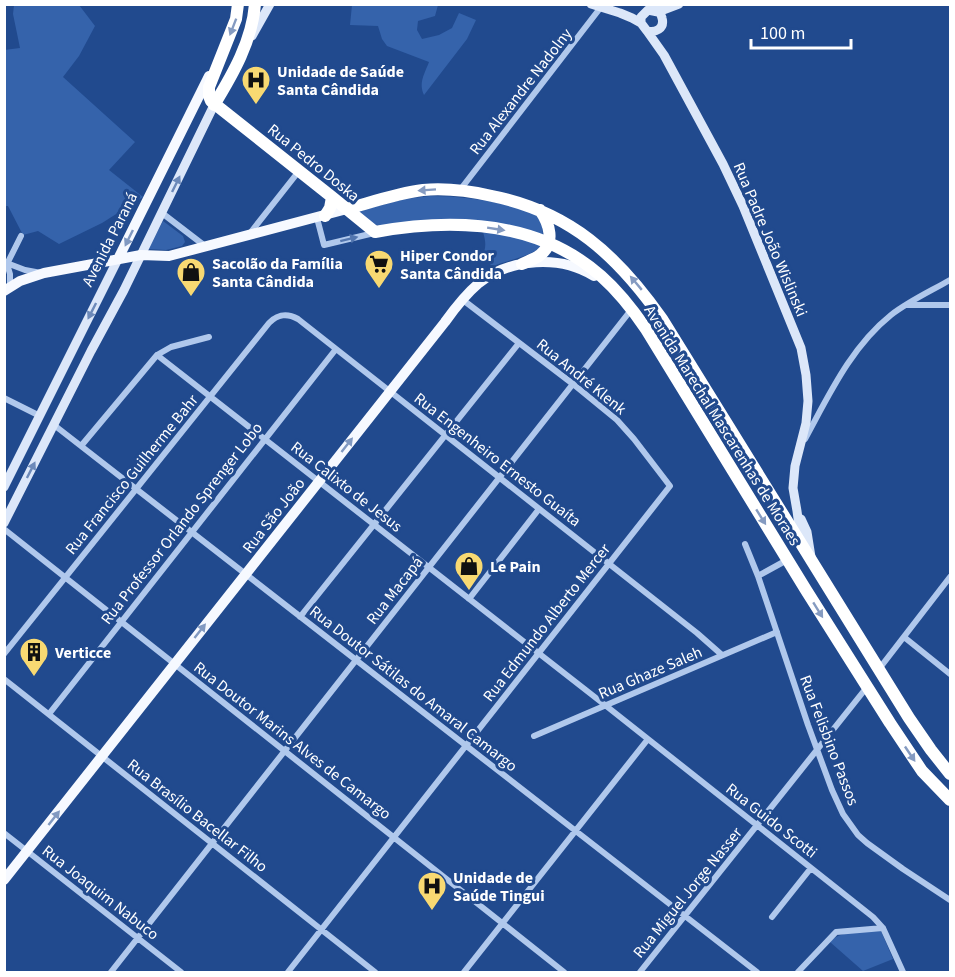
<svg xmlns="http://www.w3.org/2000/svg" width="955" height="977" viewBox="0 0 955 977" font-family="'Source Sans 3',sans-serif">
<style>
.green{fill:#3563ab}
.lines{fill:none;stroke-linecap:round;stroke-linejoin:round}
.street{stroke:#b0c8ec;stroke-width:6}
.secondary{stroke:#dce7f9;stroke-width:9}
.primary{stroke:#f6f9ff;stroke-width:10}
.highway{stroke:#fff;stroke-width:12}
.oneway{fill:#859bc1}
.oneway2{fill:#6c89b9}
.oneway3{fill:#8199c1}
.oneway4{fill:#5376af}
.labels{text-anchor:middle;stroke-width:6;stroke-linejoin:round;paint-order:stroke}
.poi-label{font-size:16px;font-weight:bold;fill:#fff;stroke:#214a8e;text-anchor:start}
.street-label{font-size:16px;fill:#fff;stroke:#214a8e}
</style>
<rect width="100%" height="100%" fill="#214a8e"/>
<path class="green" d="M 14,5 L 79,5 L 95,26 L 79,56 L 63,77 L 135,142 L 109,170 L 143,197 L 102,223 L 59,244 L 38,231 L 23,235 L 8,206 L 5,206 L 4,50 L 20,48 L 13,14 Z
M 352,5 L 438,5 L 435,16 L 418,21 L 417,30 L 422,39 L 439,35 L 452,28 L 459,13 L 476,20 L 467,39 L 424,95 C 418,83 425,73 429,62 L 387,46 L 382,39 L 378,26 L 350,25 Z
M 430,196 C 460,196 489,200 518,208 C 523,210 531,211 535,214 C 541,219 543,229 543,236 L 380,226 L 373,224 L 355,212 L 405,199 Z
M 163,221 L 183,236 L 185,242 L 182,246 L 166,250 L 148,249 Z
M 483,232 L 506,235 L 542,245 C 534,256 507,260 493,266 L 480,258 C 487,250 486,242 483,232 Z
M 881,931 L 893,959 L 863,971 L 830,942 C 840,930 866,932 881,931 Z"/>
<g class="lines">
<path class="street" d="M 460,190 L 601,7
M 162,213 L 205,246
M 317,218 L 324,245 L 374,233
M 251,232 L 299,171
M 4,262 L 25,270 L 41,273
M 7,264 L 21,236
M 7,264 L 10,274 L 10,287
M 906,305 L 950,305
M 157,355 L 605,705 L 873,917 L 883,928 L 903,972
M 4,398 L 40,416
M 54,425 L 757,972
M 805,439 C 829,395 851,347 891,315 C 909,301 931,291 950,280
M 81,446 L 157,355 L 171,347 L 209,337
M 4,529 L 564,972
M 745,544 L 758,576
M 787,560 L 758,576 L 808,725 L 832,790 L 843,814 L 858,835 L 867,843 L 903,869 L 950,900
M 469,599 L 539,509
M 300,617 L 519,343
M 904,637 L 950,674
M 4,654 L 269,323 C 278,314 287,313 298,319 L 697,633 L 722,655
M 879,669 L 950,577
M 4,679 L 375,972
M 49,714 L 336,349
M 534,736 L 777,632
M 4,833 L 181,972
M 772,917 L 811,868
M 111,972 L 631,310
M 288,972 L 670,486 L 634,439 L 617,420 L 573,384 L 463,300
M 464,972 L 648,739
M 640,972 L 867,687
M 798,972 L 836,932 L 883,928"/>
<path class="secondary" d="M 591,4 L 620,13 L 632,18 L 641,23 L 647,31 C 655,33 665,29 662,18 C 661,13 657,10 656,4
M 641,23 L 641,17 L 648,10 L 658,12 L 679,4
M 647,31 L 664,55 L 723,164 L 743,206 L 801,348 L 806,375 L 808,401 L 806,423 L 795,466 L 793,488 L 797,511 L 801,541
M 252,36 L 270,4
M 4,487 L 118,259
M 801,519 L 807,532 L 811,557
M 4,523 L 91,351 L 124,290 L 214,105"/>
<path class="primary" d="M 118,259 L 209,76
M 4,291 L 20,281 L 44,273 L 141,255 L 169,256 L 347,209
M 4,880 L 445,322 C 455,308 466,294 479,283 C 511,258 560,255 594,276"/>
<path class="highway" d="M 238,4 L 236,19 L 209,87 L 209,96 L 211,101 L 332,197 L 375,232 C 453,218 539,221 601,276 C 618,291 633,310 646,329 L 806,590 L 890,723 L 922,771 L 950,800
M 214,105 C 233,74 252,41 255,4
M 347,209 C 372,202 398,193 423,190 C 446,188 470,191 492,196 C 570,212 617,255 662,319 L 909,718 L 931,750 L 950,774
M 325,216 L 330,208 L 332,197
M 522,264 C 528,261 535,259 540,255 C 556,243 549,223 540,210"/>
</g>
<defs><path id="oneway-solid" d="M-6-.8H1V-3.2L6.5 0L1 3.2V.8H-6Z" transform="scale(1.5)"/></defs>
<g class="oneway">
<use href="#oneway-solid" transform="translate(233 27) rotate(111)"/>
<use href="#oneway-solid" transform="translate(427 190) rotate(176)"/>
<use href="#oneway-solid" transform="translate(496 229) rotate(9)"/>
<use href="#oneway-solid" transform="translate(636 283) rotate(-130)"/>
<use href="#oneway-solid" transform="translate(761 517) rotate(58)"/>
<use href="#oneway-solid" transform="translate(818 610) rotate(58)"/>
<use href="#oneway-solid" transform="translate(910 754) rotate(56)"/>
</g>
<g class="oneway2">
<use href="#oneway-solid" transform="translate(176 184) rotate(-64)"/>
<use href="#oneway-solid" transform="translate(92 311) rotate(117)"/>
<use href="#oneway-solid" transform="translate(31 470) rotate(-63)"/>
</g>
<g class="oneway3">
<use href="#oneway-solid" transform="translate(129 238) rotate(116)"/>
<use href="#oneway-solid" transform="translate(347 445) rotate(-52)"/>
<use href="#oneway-solid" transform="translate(200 631) rotate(-52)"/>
<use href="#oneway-solid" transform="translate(54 818) rotate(-52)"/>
</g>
<use class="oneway4" href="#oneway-solid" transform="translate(349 239) rotate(-14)"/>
<defs>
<g id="hospital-pin" transform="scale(1.5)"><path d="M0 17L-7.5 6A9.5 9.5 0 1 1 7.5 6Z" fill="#f8d972" stroke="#214a8e"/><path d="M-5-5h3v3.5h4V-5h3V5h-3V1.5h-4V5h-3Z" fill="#111"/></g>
<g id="supermarket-pin" transform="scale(1.5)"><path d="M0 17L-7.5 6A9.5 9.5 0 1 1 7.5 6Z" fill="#f8d972" stroke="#214a8e"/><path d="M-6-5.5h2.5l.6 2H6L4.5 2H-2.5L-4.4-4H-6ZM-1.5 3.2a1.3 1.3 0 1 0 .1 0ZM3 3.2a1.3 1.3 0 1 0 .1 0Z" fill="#111"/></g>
<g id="shop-pin" transform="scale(1.5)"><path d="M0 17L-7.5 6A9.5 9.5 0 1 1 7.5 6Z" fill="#f8d972" stroke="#214a8e"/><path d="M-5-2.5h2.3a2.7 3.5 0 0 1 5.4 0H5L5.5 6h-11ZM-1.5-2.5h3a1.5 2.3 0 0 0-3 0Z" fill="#111"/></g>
<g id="building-pin" transform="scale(1.5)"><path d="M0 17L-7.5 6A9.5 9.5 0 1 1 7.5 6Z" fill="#f8d972" stroke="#214a8e"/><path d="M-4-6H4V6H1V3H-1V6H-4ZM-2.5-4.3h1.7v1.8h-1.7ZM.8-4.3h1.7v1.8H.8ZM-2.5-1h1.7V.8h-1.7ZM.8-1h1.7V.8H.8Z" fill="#111"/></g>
</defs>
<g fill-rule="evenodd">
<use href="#hospital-pin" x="256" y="80"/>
<use href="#supermarket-pin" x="379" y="264"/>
<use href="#shop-pin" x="191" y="272"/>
<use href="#shop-pin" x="469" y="566"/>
<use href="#building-pin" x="34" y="652"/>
<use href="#hospital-pin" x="432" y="886"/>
</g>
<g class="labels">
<g class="poi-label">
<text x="277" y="77">Unidade de Saúde<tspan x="277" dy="18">Santa Cândida</tspan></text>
<text x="400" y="261">Hiper Condor<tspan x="400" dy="18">Santa Cândida</tspan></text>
<text x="212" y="269">Sacolão da Família<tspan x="212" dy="18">Santa Cândida</tspan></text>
<text x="490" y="572">Le Pain</text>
<text x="55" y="658">Verticce</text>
<text x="453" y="883">Unidade de<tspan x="453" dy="18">Saúde Tingui</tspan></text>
</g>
<g class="street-label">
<text transform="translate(520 91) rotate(-52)" y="6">Rua Alexandre Nadolny</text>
<text transform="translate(314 162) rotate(39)" y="6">Rua Pedro Doska</text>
<text transform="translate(109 239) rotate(-63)" y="6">Avenida Paraná</text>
<text transform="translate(771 239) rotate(67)" y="6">Rua Padre João Wislinski</text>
<text transform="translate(582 376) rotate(39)" y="6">Rua André Klenk</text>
<text transform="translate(723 425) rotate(58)" y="6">Avenida Marechal Mascarenhas de Moraes</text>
<text transform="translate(498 459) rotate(38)" y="6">Rua Engenheiro Ernesto Guaíta</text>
<text transform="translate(131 474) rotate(-51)" y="6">Rua Francisco Guilherme Bahr</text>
<text transform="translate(347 486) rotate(38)" y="6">Rua Calixto de Jesus</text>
<text transform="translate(273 515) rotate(-52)" y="6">Rua São João</text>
<text transform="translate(181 523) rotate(-52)" y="6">Rua Professor Orlando Sprenger Lobo</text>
<text transform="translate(394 590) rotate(-52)" y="6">Rua Macapá</text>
<text transform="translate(546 622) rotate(-52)" y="6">Rua Edmundo Alberto Mercer</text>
<text transform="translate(650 672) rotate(-23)" y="6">Rua Ghaze Saleh</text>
<text transform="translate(414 688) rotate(38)" y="6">Rua Doutor Sátilas do Amaral Camargo</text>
<text transform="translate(293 740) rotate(38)" y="6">Rua Doutor Marins Alves de Camargo</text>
<text transform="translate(830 740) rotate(69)" y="6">Rua Felisbino Passos</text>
<text transform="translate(198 815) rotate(38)" y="6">Rua Brasílio Bacellar Filho</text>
<text transform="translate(772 820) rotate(38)" y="6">Rua Guido Scotti</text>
<text transform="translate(101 892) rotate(38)" y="6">Rua Joaquim Nabuco</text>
<text transform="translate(687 892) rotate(-51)" y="6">Rua Miguel Jorge Nasser</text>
</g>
</g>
<rect width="955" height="977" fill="none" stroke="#ffffff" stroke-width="12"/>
<path d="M751 39v9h100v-9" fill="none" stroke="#ffffff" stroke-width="3"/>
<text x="760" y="39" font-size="18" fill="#ffffff" stroke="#214a8e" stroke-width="4.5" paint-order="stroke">100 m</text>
</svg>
